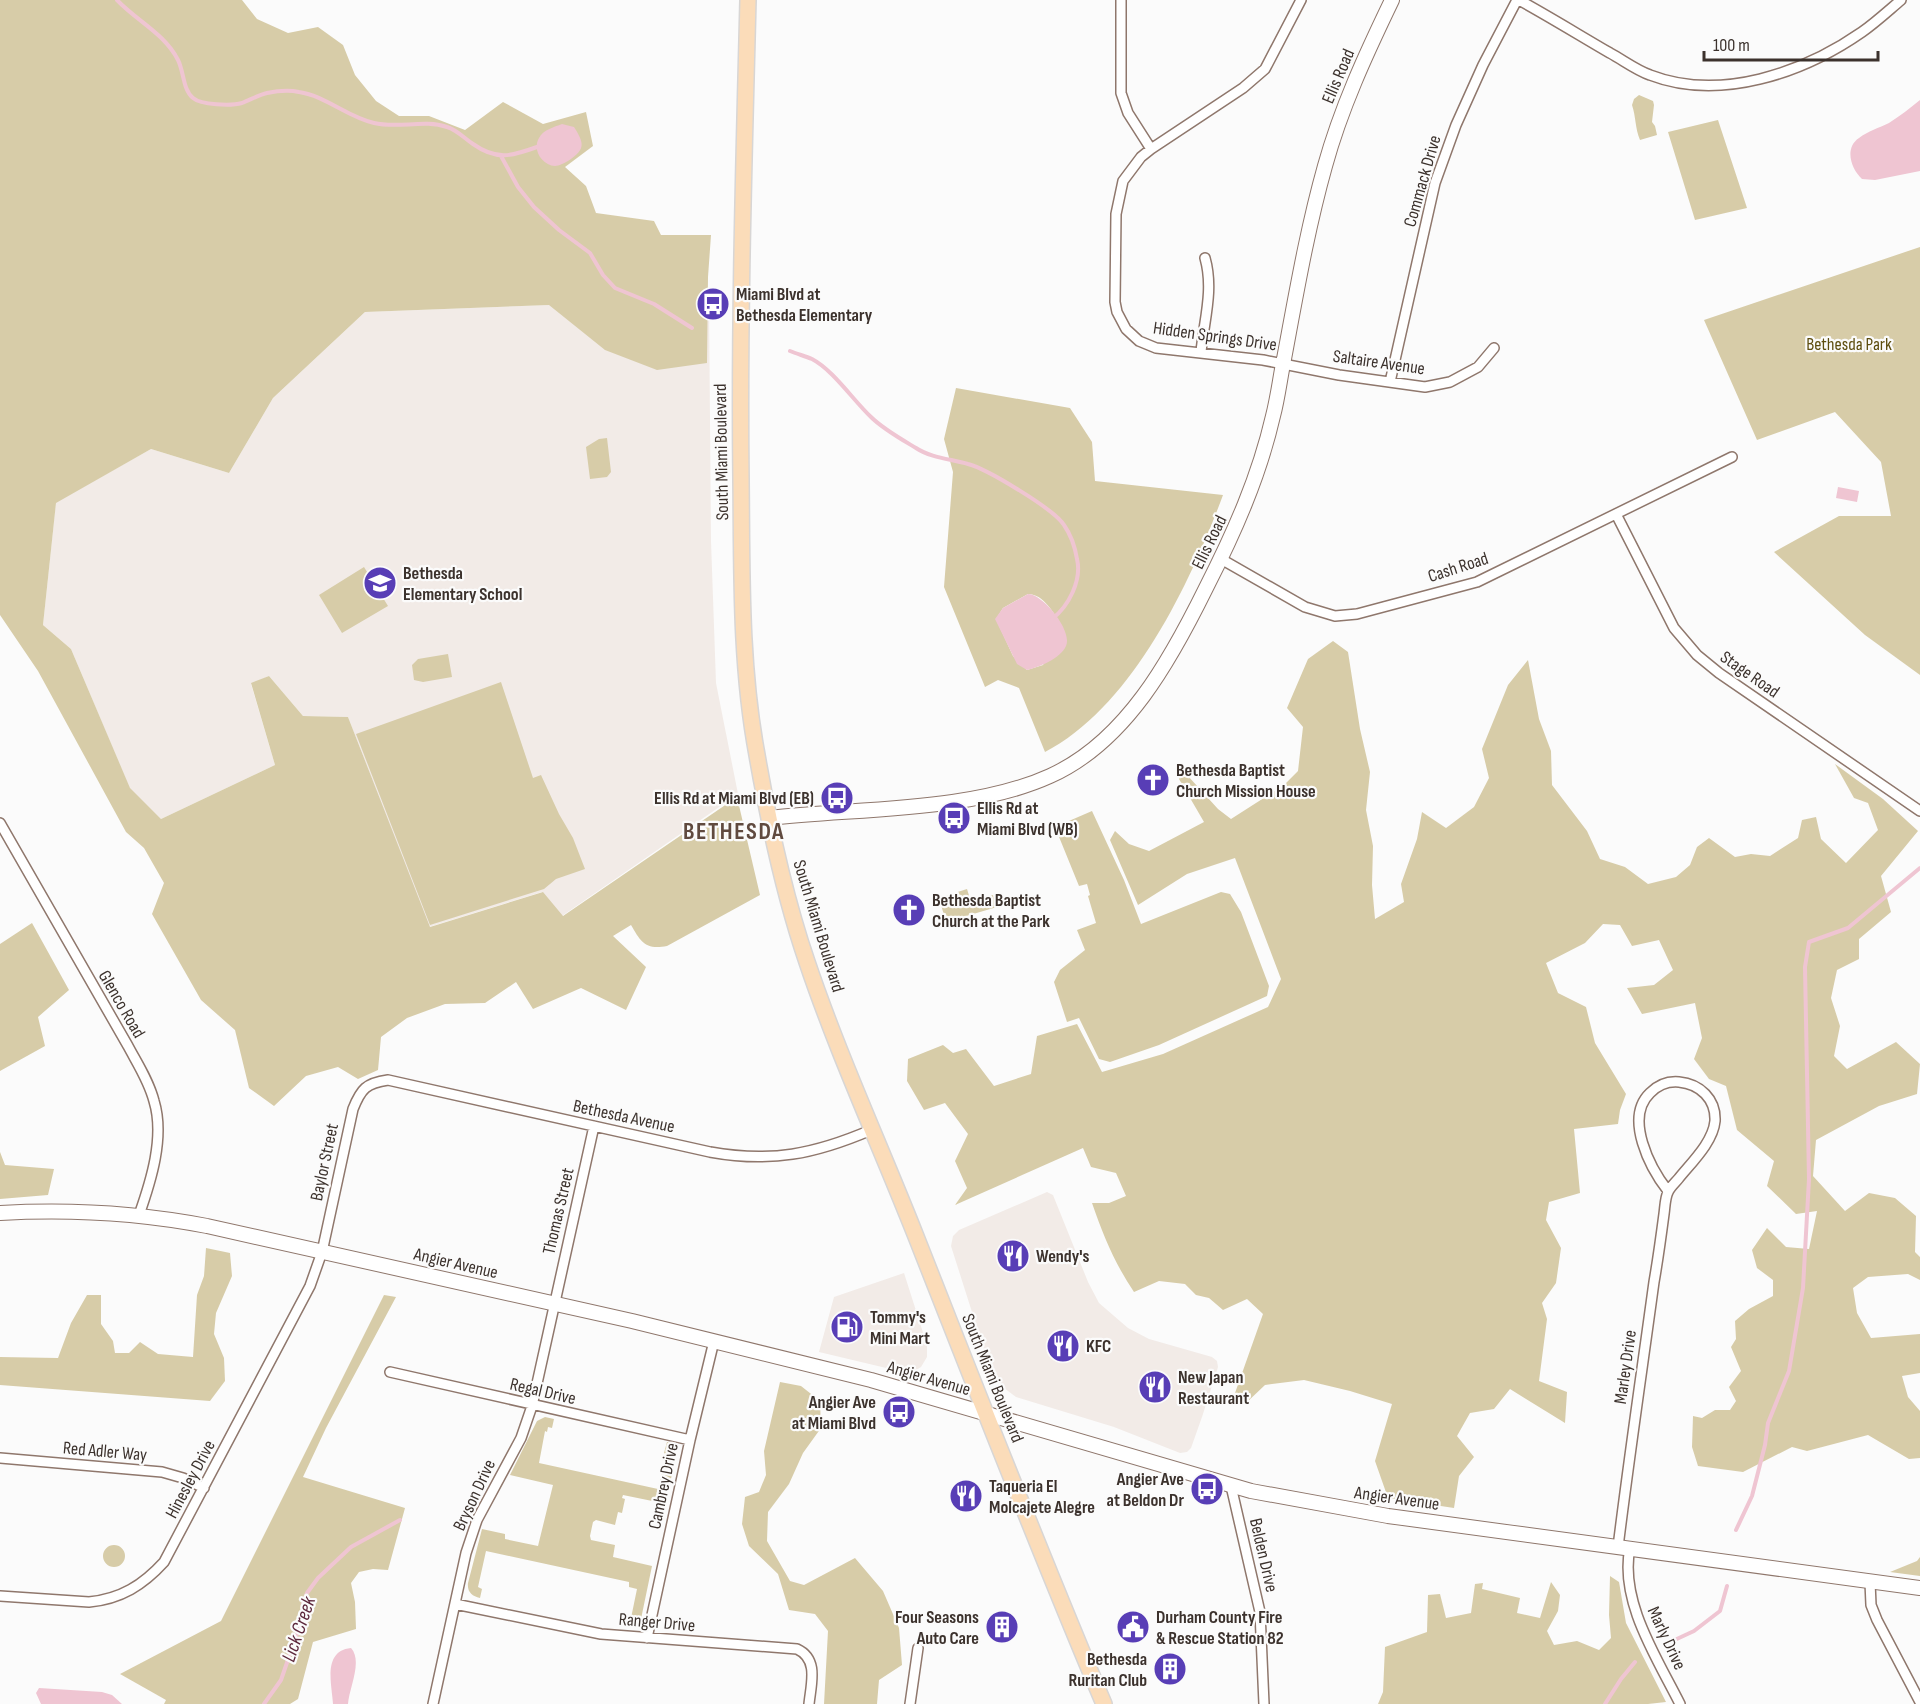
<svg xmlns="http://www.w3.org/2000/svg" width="1920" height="1704" viewBox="0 0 1920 1704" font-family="'Sofia Sans Condensed',sans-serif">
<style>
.built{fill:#f2ebe7}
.green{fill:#d7cca8;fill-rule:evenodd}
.water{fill:#efc5d2}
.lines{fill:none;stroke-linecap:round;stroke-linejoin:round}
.stream{stroke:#efc5d2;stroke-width:4}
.street-casing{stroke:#8f776c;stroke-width:12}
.secondary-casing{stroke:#8f776c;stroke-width:16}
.primary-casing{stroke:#d8d6d5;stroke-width:18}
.street{stroke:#fff;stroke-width:9}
.secondary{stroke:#fff;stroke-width:14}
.primary{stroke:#fbdcb9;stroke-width:15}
.labels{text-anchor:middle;stroke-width:4.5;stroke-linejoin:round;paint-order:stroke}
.street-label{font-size:18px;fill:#3c322d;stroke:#fbfbfb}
.poi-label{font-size:18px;font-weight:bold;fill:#3c322d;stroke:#fbfbfb;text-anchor:start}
.park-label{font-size:18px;fill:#5d4d0e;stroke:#fbfbfb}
.water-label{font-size:20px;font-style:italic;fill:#5d283c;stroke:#fbfbfb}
.district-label{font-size:24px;font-weight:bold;letter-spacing:1.5px;fill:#604a3f;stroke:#fbfbfb}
</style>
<rect width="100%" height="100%" fill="#fbfbfb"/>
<path class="built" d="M 709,299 L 711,541 L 716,683 L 738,794 L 562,916 L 542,892 L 429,927 L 348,717 L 303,716 L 269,676 L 251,684 L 275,765 L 161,819 L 130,789 L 71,649 L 43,625 L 56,502 L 151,449 L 229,473 L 273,398 L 365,312 Z
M 1047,1192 L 1053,1195 L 1088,1282 L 1099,1303 L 1128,1328 L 1149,1339 L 1212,1357 L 1217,1361 L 1218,1367 L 1202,1417 L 1191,1448 L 1187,1452 L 1180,1453 L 1114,1427 L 1016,1397 L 1004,1388 L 995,1375 L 985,1353 L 951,1246 L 953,1236 L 959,1230 Z
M 904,1273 L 927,1345 L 927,1357 L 921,1367 L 916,1370 L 903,1372 L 819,1352 L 834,1297 Z"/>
<path class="green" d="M 0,0 L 242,0 L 257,19 L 288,33 L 318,27 L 343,45 L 355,75 L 376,101 L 399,116 L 429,116 L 465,130 L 503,102 L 543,124 L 586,112 L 593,146 L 565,167 L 586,186 L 596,213 L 654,221 L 661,235 L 711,235 L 708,277 L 707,363 L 657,370 L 605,350 L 549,305 L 365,312 L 273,398 L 229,473 L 151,449 L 56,503 L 43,625 L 71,649 L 130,788 L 161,819 L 275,765 L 251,683 L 269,676 L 303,716 L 348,717 L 430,927 L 543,892 L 563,916 L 737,797 L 760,895 L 667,946 C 645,950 641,942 631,925 L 613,936 L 646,967 L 626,1010 L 581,988 L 533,1009 L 516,982 L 485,1003 L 445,1004 L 407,1018 L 381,1037 L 378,1070 L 358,1079 L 338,1067 L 306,1076 L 274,1106 L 249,1088 L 235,1030 L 201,1000 L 152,914 L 164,883 L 144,848 L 126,832 L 38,671 L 0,615 Z
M 1639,95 L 1653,101 L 1654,105 L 1652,122 L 1655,126 L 1657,135 L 1640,140 C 1635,128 1636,117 1632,105 L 1634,99 Z
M 1718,120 L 1747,208 L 1695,220 L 1668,132 Z
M 1920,247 L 1920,675 L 1865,635 L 1774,552 L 1839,516 L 1891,516 L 1881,462 L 1835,412 L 1757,440 L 1704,320 Z
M 956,388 L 1070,408 L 1092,442 L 1095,481 L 1223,495 C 1190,584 1132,707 1045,752 L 1019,688 L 998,680 L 985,687 L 944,587 L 953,472 L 944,439 ZM 1028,594 C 1044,594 1054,614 1062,626 L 1043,665 L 1027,670 L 1013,656 L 996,619 L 1003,608 Z
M 607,438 L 611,472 L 607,477 L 590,479 L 586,447 L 599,439 Z
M 364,567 L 388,606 L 342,633 L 319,595 Z
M 1333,641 L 1348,652 L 1360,729 L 1370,772 L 1366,810 L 1373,846 L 1372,885 L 1375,919 L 1404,902 L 1401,884 L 1417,839 L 1422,812 L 1446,828 L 1474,807 L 1489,778 L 1482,749 L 1508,685 L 1528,660 L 1539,719 L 1551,751 L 1552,785 L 1587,831 L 1600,859 L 1625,867 L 1648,884 L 1676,877 L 1690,865 L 1697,847 L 1709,838 L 1735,857 L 1751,854 L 1770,856 L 1798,838 L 1802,820 L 1816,817 L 1821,839 L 1846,863 L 1878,830 L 1868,803 L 1854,798 L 1835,764 L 1883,799 L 1918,831 L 1881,876 L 1891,912 L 1859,939 L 1859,959 L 1837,970 L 1831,998 L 1840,1026 L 1834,1056 L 1847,1069 L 1896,1042 L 1920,1064 L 1917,1094 L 1879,1106 L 1816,1140 L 1813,1176 L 1845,1211 L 1869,1193 L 1895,1198 L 1916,1216 L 1915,1252 L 1920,1257 L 1920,1280 L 1908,1274 L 1868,1277 L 1853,1288 L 1857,1313 L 1871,1338 L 1920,1334 L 1920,1373 L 1902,1376 L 1908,1397 L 1920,1411 L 1920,1458 L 1909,1459 L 1868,1435 L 1807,1451 L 1792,1447 L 1743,1472 L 1698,1466 L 1692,1447 L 1693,1416 L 1702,1418 L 1715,1410 L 1730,1410 L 1736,1401 L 1729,1387 L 1741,1371 L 1731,1347 L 1736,1339 L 1735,1321 L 1749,1309 L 1773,1296 L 1773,1280 L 1757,1268 L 1752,1250 L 1767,1228 L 1786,1247 L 1809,1249 L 1817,1211 L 1796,1214 L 1767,1186 L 1774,1161 L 1737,1130 L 1726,1086 L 1709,1079 L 1694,1059 L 1702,1038 L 1695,1003 L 1642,1014 L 1627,988 L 1654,985 L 1673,970 L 1659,940 L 1632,946 L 1620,925 L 1603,924 L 1585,943 L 1546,963 L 1558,993 L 1586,1007 L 1595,1043 L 1626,1094 L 1620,1110 L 1618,1124 L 1574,1129 L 1580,1193 L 1549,1202 L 1546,1220 L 1561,1248 L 1556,1283 L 1542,1303 L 1547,1319 L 1539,1381 L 1567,1392 L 1565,1423 L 1510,1389 L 1494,1409 L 1470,1413 L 1457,1436 L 1474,1457 L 1459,1476 L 1454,1508 L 1388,1498 L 1375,1461 L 1392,1404 L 1350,1391 L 1304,1380 L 1265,1385 L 1245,1404 L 1235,1393 L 1263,1314 L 1247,1299 L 1223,1310 L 1209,1298 L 1196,1295 L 1185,1284 L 1159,1281 L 1134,1292 C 1115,1264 1103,1235 1092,1203 L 1109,1203 L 1126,1196 L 1116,1173 L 1091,1167 L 1083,1148 L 955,1205 L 967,1188 L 955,1161 L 968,1134 L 945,1103 L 924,1110 L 907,1081 L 908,1059 L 943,1045 L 953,1053 L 966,1049 L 994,1086 L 1031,1074 L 1037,1036 L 1077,1024 L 1102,1072 L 1163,1054 L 1268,1007 L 1281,979 L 1235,858 L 1187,874 L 1138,905 L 1110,840 L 1115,831 L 1129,844 L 1149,851 L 1204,822 L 1179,779 L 1178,765 L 1218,809 L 1231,819 L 1284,785 L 1298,771 L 1303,727 L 1287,708 L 1308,659 Z
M 448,654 L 452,677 L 423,682 L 414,680 L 412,665 L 418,659 Z
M 501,682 L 533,778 L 541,775 L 559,814 L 573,838 L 585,869 L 556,879 L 544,889 L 430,925 L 356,734 Z
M 1092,811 L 1124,880 L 1141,924 L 1221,892 L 1230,894 L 1241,912 L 1269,986 L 1267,996 L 1159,1045 L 1110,1062 L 1099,1059 L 1079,1018 L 1067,1022 L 1054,982 L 1060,970 L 1085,950 L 1077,930 L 1096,923 L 1088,896 L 1090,895 L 1087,884 L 1079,886 L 1055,827 Z
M 967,889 L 971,902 L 993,895 L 997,907 L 946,922 L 939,898 Z
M 32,923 L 69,990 L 38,1017 L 45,1046 L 0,1071 L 0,944 Z
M 0,1152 L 5,1165 L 54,1169 L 48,1195 L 0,1199 Z
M 206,1248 L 230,1253 L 232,1276 L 216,1313 L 214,1334 L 224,1358 L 225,1381 L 210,1401 L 0,1385 L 0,1357 L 58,1358 L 71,1323 L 87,1295 L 101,1295 L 101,1324 L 113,1341 L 115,1353 L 129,1353 L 140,1342 L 158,1354 L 193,1357 L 197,1295 L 204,1276 Z
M 384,1295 L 396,1297 L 326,1428 L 303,1477 L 405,1508 L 388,1570 L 373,1569 L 359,1572 L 351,1583 L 355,1602 L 356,1629 L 313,1642 L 298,1699 L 290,1704 L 164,1704 L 166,1700 L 120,1674 L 221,1621 Z
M 780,1382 L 801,1386 L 820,1401 L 821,1428 L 803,1453 L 789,1484 L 768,1512 L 767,1541 L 790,1581 L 804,1585 L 855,1558 L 883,1591 L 899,1628 L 902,1665 L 879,1680 L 877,1704 L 824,1704 L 828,1631 L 815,1614 L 789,1610 L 778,1574 L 749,1546 L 742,1524 L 745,1497 L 759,1492 L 766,1475 L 764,1451 Z
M 545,1417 L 554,1419 L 552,1428 L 548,1427 L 547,1432 L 545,1431 L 539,1463 L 658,1489 L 664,1463 L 666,1463 L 668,1455 L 664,1453 L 667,1442 L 671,1443 L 670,1445 L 677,1452 L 666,1501 L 662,1503 L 623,1495 L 622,1498 L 625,1499 L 622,1513 L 618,1512 L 615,1525 L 596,1520 L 593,1522 L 590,1536 L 591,1540 L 615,1545 L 613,1557 L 652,1566 L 641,1619 L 633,1627 L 627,1627 L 629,1618 L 631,1618 L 637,1589 L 629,1587 L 629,1582 L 486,1551 L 478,1587 L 482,1589 L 480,1598 C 472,1596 467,1592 468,1583 L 482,1529 L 505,1534 L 505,1539 L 538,1546 L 553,1485 L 510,1475 L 537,1421 Z
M103 1556a11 11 0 1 1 22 0a11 11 0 1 1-22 0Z
M 1920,1557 L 1920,1576 L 1890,1572 L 1917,1561 Z
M 1610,1576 L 1619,1582 L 1626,1623 L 1666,1702 L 1648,1704 L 1378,1704 L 1383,1692 L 1385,1647 L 1427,1632 L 1428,1595 L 1440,1594 L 1446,1618 L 1471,1613 L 1475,1584 L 1483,1583 L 1482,1589 L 1520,1598 L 1517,1613 L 1540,1618 L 1551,1582 L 1560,1595 L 1558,1611 L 1547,1631 L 1554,1645 L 1577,1641 L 1599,1650 L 1611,1638 L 1609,1615 Z"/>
<path class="water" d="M 1920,100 L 1920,171 L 1875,180 L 1862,179 C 1851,169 1844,148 1859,138 C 1868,131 1879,128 1889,123 C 1900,116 1910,108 1920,100 Z
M 562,124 L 574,127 C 585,144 585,150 568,161 C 564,163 559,166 555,166 C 542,165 532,150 539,138 C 543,130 554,127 562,124 Z
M 1838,487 L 1859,491 L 1857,502 L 1836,498 Z
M 1028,594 C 1043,594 1073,631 1066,646 C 1060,659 1039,667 1027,670 L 1017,664 L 995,619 L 1003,608 Z
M 351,1648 C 363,1661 349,1688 348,1704 L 333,1704 C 332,1685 322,1651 351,1648 Z
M 39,1688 L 102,1692 L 112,1695 L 122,1704 L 41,1704 L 36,1693 Z"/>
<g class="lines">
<path class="stream" d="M 117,0 C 137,21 165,34 178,60 C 184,72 183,90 193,98 C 201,105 231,106 242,103 C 250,100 258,95 267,93 C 277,91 289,90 299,92 C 326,96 347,117 374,123 C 398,129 424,119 447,127 C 457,130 464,138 473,144 C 497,161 512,156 537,147
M 501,156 L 518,187 L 534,207 L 559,230 L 590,253 L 603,275 L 615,288 L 654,304 L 692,328
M 790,351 C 797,354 805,356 812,359 C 833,370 853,400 871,417 C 883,429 901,439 916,448 C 931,458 951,459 968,464 C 987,469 1054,509 1064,525 C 1071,535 1075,547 1077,559 C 1082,580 1069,606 1052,619
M 1736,1530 L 1752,1496 L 1765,1445 L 1768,1423 L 1789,1371 L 1803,1288 L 1809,1179 L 1805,967 L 1809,942 L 1848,928 L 1920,868
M 1666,1644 L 1694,1631 L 1720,1611 L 1727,1586
M 264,1704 L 281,1680 L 301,1622 L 303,1603 L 307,1593 L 318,1578 L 351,1547 L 400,1520
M 1605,1704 L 1621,1679 L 1635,1662"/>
<g class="street-casing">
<path id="street" d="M 1121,0 L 1121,93 L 1128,113 L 1151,149
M 1301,0 L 1265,69 L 1243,88 L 1151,149 L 1141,157 L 1123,181 L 1116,214 L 1115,302 L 1117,312 L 1126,329 L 1139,341 L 1156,348 L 1263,360 L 1339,375 L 1425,387 L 1450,382 L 1478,367 L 1494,348
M 1519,0 C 1550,17 1579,35 1610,53 C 1623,60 1636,70 1650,75 C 1720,102 1803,73 1862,32 C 1875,23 1888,11 1901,0
M 1201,352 C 1204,320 1214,290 1205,258
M 1390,382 L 1435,183 L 1456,125 L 1483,65 L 1517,0
M 1616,514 L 1674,628 L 1697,655 L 1719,673 L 1920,811
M 1221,559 L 1305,607 L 1335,616 L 1357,614 L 1477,582 L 1732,457
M 0,823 L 128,1046 C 137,1063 149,1081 154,1101 C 165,1137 151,1181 139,1215
M 390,1372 L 690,1440
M 0,1458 L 162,1472 L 183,1478 L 204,1488
M 1231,1486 L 1260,1612 L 1264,1704
M 1618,1547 C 1629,1458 1642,1370 1654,1282 C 1658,1259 1661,1237 1664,1214 C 1665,1207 1665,1198 1668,1192 C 1670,1187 1676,1182 1679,1178 C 1692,1162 1713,1142 1715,1121 C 1716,1099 1700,1084 1679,1082 C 1668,1081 1658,1085 1650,1093 C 1624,1118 1650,1168 1668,1191
M 1630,1548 C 1619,1601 1657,1658 1680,1704
M 1870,1582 L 1871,1605 L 1877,1620 L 1920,1702
M 0,1596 L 89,1602 C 121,1599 143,1585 164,1562 L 310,1286 L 322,1252 L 353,1109 C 361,1089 366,1083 388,1080 L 710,1152 C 771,1163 815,1154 871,1130
M 455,1604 L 601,1634 L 797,1649 C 819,1659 811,1684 809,1704
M 647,1638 L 690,1440 L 714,1341
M 433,1704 L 466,1553 L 477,1520 L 521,1438 L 532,1406 L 594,1126
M 910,1704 L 918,1648"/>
</g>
<g class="secondary-casing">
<path id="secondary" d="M 770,818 C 856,808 971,812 1050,776 C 1126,742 1171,659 1206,588 C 1234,533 1259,477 1273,416 C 1278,397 1280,378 1284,359 C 1296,295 1307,230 1325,166 C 1341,108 1366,54 1392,0
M 0,1213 C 69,1209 139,1213 207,1226 L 632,1321 L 871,1380 L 1251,1491 L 1388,1516 L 1920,1588"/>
</g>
<g class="primary-casing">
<path id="primary" d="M 748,0 C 744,160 739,320 741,480 C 742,572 740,664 757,755 C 769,824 784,895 807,962 C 838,1054 879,1143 915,1234 C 977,1391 1038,1549 1104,1704"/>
</g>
<use href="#street" class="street"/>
<use href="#secondary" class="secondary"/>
<use href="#primary" class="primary"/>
</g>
<defs>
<g id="bus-disc" transform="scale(1.725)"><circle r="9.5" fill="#583eb6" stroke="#fbfbfb"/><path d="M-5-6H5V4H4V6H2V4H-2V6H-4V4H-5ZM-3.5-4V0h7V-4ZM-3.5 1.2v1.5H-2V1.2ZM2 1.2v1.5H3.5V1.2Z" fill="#fff"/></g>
<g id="school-disc" transform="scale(1.725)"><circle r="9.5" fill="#583eb6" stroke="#fbfbfb"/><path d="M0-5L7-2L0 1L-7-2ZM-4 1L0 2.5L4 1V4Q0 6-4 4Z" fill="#fff"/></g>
<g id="church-disc" transform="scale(1.725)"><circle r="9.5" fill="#583eb6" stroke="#fbfbfb"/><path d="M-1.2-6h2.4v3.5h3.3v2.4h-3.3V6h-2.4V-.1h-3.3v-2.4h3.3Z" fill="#fff"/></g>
<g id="restaurant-disc" transform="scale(1.725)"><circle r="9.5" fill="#583eb6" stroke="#fbfbfb"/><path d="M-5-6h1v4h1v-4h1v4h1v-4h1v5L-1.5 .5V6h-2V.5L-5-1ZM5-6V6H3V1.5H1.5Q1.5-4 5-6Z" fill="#fff"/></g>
<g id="fuel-disc" transform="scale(1.725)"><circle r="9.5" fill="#583eb6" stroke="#fbfbfb"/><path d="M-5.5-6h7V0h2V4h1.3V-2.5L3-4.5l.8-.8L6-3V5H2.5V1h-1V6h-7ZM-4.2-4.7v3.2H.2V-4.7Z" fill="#fff"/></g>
<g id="building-disc" transform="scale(1.725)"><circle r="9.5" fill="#583eb6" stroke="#fbfbfb"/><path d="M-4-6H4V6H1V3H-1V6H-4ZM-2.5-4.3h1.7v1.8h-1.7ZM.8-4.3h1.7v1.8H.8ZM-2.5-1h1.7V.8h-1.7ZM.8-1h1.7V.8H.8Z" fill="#fff"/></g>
<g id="civic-disc" transform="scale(1.725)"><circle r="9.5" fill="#583eb6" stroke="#fbfbfb"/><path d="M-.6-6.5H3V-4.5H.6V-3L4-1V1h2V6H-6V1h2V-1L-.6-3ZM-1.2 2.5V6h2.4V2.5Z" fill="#fff"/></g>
</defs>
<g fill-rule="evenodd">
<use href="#bus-disc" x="713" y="304"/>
<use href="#school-disc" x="380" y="583"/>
<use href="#church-disc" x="1153" y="780"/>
<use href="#bus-disc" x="837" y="798"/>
<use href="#bus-disc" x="954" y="818"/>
<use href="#church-disc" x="909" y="910"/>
<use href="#restaurant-disc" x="1013" y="1256"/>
<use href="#fuel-disc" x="847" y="1327"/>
<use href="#restaurant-disc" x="1063" y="1346"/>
<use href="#restaurant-disc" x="1155" y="1387"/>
<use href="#bus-disc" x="899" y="1412"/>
<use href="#bus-disc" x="1207" y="1489"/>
<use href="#restaurant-disc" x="966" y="1496"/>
<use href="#building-disc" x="1002" y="1627"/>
<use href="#civic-disc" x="1133" y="1627"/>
<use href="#building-disc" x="1170" y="1669"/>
</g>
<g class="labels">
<g class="street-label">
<text transform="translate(1338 76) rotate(-67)" y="6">Ellis Road</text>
<text transform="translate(1422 181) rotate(-74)" y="6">Commack Drive</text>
<text transform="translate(1215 336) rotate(8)" y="6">Hidden Springs Drive</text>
<text transform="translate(1379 362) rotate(8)" y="6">Saltaire Avenue</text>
<text transform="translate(721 452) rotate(-91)" y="6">South Miami Boulevard</text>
<text transform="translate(1209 542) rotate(-64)" y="6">Ellis Road</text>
<text transform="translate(1458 567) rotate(-18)" y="6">Cash Road</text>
<text transform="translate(1750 674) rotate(35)" y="6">Stage Road</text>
<text transform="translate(819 926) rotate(73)" y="6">South Miami Boulevard</text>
<text transform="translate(122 1004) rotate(60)" y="6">Glenco Road</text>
<text transform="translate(624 1116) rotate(12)" y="6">Bethesda Avenue</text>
<text transform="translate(324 1162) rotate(-78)" y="6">Baylor Street</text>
<text transform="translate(558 1211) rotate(-77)" y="6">Thomas Street</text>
<text transform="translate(456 1263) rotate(13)" y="6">Angier Avenue</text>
<text transform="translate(1625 1367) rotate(-82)" y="6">Marley Drive</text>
<text transform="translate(929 1378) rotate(16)" y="6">Angier Avenue</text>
<text transform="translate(993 1378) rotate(68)" y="6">South Miami Boulevard</text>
<text transform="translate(543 1391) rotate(13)" y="6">Regal Drive</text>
<text transform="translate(105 1451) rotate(5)" y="6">Red Adler Way</text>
<text transform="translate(190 1479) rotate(-62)" y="6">Hinesley Drive</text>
<text transform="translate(663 1486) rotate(-78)" y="6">Cambrey Drive</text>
<text transform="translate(474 1495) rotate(-65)" y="6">Bryson Drive</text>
<text transform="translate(1397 1498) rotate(8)" y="6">Angier Avenue</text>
<text transform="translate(1264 1555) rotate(77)" y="6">Belden Drive</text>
<text transform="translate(657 1622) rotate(5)" y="6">Ranger Drive</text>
<text transform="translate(1667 1638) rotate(65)" y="6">Marly Drive</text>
</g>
<g class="poi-label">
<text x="736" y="300">Miami Blvd at<tspan x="736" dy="21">Bethesda Elementary</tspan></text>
<text x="403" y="579">Bethesda<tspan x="403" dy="21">Elementary School</tspan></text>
<text x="1176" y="776">Bethesda Baptist<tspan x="1176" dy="21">Church Mission House</tspan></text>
<text x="814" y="804" text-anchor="end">Ellis Rd at Miami Blvd (EB)</text>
<text x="977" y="814">Ellis Rd at<tspan x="977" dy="21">Miami Blvd (WB)</tspan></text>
<text x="932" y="906">Bethesda Baptist<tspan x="932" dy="21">Church at the Park</tspan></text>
<text x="1036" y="1262">Wendy's</text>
<text x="870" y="1323">Tommy's<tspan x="870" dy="21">Mini Mart</tspan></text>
<text x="1086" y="1352">KFC</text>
<text x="1178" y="1383">New Japan<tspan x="1178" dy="21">Restaurant</tspan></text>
<text x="876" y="1408" text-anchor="end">Angier Ave<tspan x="876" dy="21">at Miami Blvd</tspan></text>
<text x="1184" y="1485" text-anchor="end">Angier Ave<tspan x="1184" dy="21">at Beldon Dr</tspan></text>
<text x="989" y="1492">Taqueria El<tspan x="989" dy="21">Molcajete Alegre</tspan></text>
<text x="979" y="1623" text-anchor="end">Four Seasons<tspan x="979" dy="21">Auto Care</tspan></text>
<text x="1156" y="1623">Durham County Fire<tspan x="1156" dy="21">&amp; Rescue Station 82</tspan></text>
<text x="1147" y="1665" text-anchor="end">Bethesda<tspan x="1147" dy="21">Ruritan Club</tspan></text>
</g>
<g class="park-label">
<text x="1849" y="350">Bethesda Park</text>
</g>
<g class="water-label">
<text transform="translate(298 1629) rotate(-71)" y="7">Lick Creek</text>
</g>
<g class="district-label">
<text x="734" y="839">BETHESDA</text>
</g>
</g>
<path d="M1704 51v9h174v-9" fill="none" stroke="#3c322d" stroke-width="3"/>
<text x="1713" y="51" font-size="18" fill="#3c322d" stroke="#fbfbfb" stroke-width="4.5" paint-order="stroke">100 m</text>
</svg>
